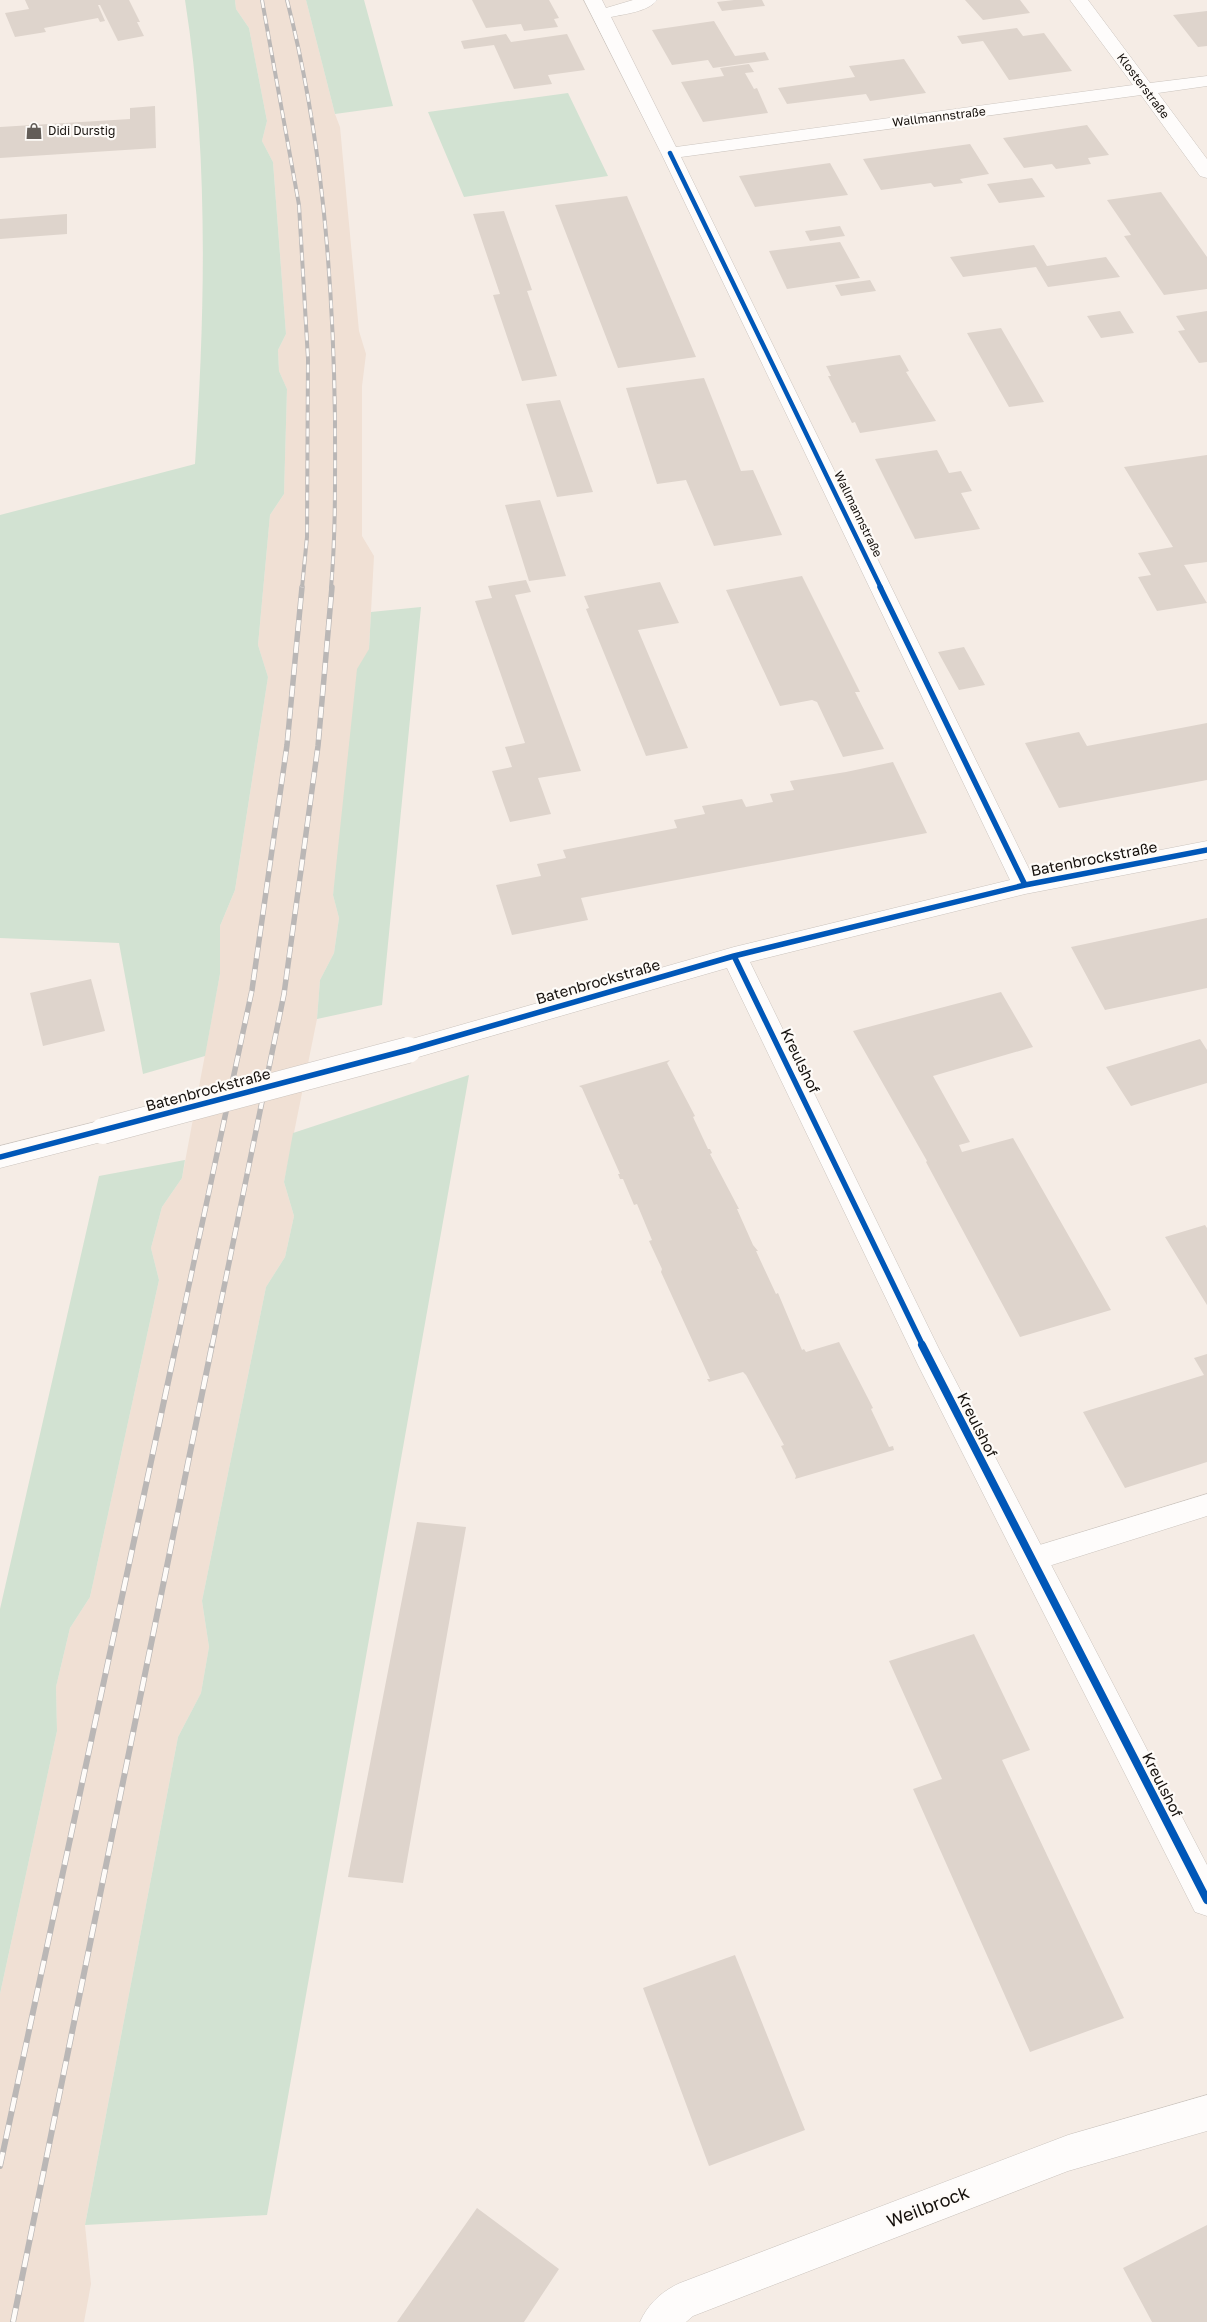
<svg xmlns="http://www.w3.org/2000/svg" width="1207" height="2322" viewBox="0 0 1207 2322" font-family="'Golos Text',sans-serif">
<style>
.built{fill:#f0e0d4}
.green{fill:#d2e2d2}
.building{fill:#ded4cc}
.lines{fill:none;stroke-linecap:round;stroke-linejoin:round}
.lane-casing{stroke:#cbc4be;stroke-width:1}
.street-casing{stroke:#cbc4be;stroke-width:1}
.lane{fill:#fefcfb;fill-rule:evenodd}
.street{fill:#fefcfb;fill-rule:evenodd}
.rail-far2-casing{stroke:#bab7b6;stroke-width:4}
.rail-far1-casing{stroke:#bab7b6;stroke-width:5.5}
.rail-casing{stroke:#bab7b6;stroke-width:6}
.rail-far2{stroke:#fefbf8;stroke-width:2.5;stroke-dasharray:8;stroke-linecap:butt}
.rail-far1{stroke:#fefbf8;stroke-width:4;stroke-dasharray:11;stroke-linecap:butt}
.rail{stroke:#fefbf8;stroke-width:4.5;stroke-dasharray:14;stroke-linecap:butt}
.street-bridge-casing{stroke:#cbc4be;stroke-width:27;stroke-linecap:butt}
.street-bridge{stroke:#fefcfb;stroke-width:26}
.cycleway-far2-casing{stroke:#fefbf8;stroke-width:7}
.cycleway-far1-casing{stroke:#fefbf8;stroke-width:9}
.cycleway-casing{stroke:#fefbf8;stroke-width:11}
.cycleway-far2{stroke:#0057b8;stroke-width:4.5}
.cycleway-far1{stroke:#0057b8;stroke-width:5.5}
.cycleway{stroke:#0057b8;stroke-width:8}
.labels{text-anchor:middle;stroke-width:4.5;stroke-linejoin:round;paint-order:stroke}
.far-street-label{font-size:12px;fill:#15100c;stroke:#fefbf8}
.far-poi-label{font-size:12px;fill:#15100c;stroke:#fefbf8;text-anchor:start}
.street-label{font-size:15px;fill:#15100c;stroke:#fefbf8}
.near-street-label{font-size:18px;fill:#15100c;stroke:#fefbf8}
</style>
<rect width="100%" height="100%" fill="#f5ece5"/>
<path class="built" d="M 235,0 L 306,0 L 335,114 L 340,127 L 359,331 L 366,354 L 362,386 L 362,536 L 374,556 L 369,649 L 333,895 L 339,918 L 334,953 L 320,980 L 317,1019 L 284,1182 L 294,1216 L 285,1257 L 266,1287 L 202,1601 L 209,1647 L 201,1693 L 178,1737 L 85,2225 L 91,2284 L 84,2322 L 0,2322 L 0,1994 L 57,1731 L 56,1687 L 70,1628 L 90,1597 L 159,1280 L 151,1248 L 162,1207 L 182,1178 L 220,974 L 220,926 L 235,890 L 268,677 L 258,645 L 270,515 L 284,494 L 287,389 L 279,371 L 278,350 L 286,334 L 273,162 L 262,141 L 267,121 L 249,28 L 236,9 Z"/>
<path class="green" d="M 185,0 L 235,0 L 236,9 L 249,28 L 267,121 L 262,141 L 273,162 L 286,334 L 278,350 L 279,371 L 287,389 L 284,494 L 270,515 L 258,645 L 268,677 L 235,890 L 220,926 L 220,974 L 205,1056 L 143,1074 L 119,943 L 0,938 L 0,515 L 195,464 C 205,310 209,153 185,0 Z
M 306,0 L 364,0 L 393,106 L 335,114 Z
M 568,93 L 608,176 L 464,197 L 428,112 Z
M 421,607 L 382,1005 L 317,1019 L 320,980 L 334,953 L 339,918 L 333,895 L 357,669 L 369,649 L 371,612 Z
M 469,1075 L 267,2215 L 85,2225 L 178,1737 L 201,1693 L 209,1647 L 202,1601 L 266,1287 L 285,1257 L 294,1216 L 284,1182 L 293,1133 Z
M 185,1160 L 182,1178 L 162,1207 L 151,1248 L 159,1280 L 90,1597 L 70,1628 L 56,1687 L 57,1731 L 0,1994 L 0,1609 L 99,1176 Z"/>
<path class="building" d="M 25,0 L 129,0 L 140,22 L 137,22 L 144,36 L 118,41 L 100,5 L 98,5 L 105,21 L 100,22 L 98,18 L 44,28 L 46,32 L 15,37 L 5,13 L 29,9 Z
M 472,0 L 549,0 L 559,18 L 554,19 L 558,27 L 524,31 L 521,24 L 486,28 Z
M 734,0 L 762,0 L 765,6 L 722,11 L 717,2 Z
M 965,0 L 1020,0 L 1030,13 L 983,20 Z
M 1207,11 L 1207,46 L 1198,47 L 1173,15 Z
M 714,21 L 735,56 L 765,52 L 769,60 L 713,68 L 708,60 L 672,65 L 652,30 Z
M 1017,28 L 1023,36 L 1044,33 L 1072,71 L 1009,80 L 983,41 L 962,44 L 957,36 Z
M 506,34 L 511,42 L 567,34 L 585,70 L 548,75 L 552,84 L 514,89 L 494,45 L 464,49 L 461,41 Z
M 904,59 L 926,93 L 870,101 L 866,94 L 787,104 L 778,88 L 855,77 L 849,66 Z
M 749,64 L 754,72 L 745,73 L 754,89 L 757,88 L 768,113 L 703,122 L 681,82 L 724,76 L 720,68 Z
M 155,106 L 156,148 L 0,158 L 0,127 L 130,119 L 130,108 Z
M 1087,125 L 1109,155 L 1088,158 L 1091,164 L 1056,169 L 1052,164 L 1024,168 L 1003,138 Z
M 970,144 L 989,174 L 960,179 L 963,183 L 934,187 L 931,183 L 881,190 L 863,159 Z
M 830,163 L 848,195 L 755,207 L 739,176 Z
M 1032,178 L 1045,197 L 999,203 L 987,184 Z
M 1161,192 L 1207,257 L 1207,289 L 1164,295 L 1124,236 L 1131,235 L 1107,200 Z
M 627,196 L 696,357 L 618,368 L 555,205 Z
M 504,211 L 532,290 L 527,291 L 557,376 L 522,381 L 493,295 L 500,294 L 473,214 Z
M 67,214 L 67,234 L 0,239 L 0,219 Z
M 840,226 L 845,236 L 810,241 L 805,231 Z
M 840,242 L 860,278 L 787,289 L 769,251 Z
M 1034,245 L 1047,266 L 1106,257 L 1120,277 L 1048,287 L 1036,267 L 963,277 L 950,257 Z
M 870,280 L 876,291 L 841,296 L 835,285 Z
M 1120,311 L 1134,333 L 1101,338 L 1087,316 Z
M 1207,311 L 1207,362 L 1199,363 L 1178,331 L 1185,330 L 1176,316 Z
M 1001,328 L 1044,402 L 1009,407 L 967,333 Z
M 900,355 L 909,371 L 906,372 L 936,421 L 860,433 L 855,422 L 852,423 L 828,376 L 831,376 L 826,366 Z
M 704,378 L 741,471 L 753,470 L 782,535 L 714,546 L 686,480 L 657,484 L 626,388 Z
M 560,400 L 593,492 L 557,497 L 526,404 Z
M 937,450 L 949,473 L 961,471 L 972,491 L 961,493 L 980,529 L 915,539 L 875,459 Z
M 1207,455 L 1207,562 L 1184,565 L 1207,603 L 1157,611 L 1138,577 L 1151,575 L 1138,553 L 1173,547 L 1124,467 Z
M 540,500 L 566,576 L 529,581 L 505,505 Z
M 802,576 L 860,692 L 855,692 L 884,749 L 843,757 L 817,702 L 812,700 L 780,706 L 726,590 Z
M 526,580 L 531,592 L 515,595 L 581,771 L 538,778 L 551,814 L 510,822 L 492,771 L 512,767 L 505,747 L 525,743 L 475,601 L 492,598 L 488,586 Z
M 660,582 L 679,623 L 638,630 L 688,748 L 646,756 L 586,609 L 589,608 L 584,596 Z
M 964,647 L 985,685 L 959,690 L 938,652 Z
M 1207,723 L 1207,780 L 1059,808 L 1025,743 L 1079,732 L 1087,746 Z
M 893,762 L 927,833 L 581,898 L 588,920 L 512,935 L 496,885 L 541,876 L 537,864 L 566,858 L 563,850 L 677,828 L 674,820 L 705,814 L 702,806 L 742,799 L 746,807 L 773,802 L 770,794 L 794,790 L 790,781 L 846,772 Z
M 1207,918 L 1207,988 L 1105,1010 L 1071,947 Z
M 91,979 L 105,1031 L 43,1046 L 30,993 Z
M 1001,992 L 1033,1047 L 933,1076 L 970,1142 L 959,1145 L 962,1152 L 1013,1138 L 1111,1310 L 1020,1337 L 926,1162 L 927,1161 L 853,1031 Z
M 1200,1039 L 1207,1050 L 1207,1083 L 1131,1106 L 1106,1067 Z
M 670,1060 L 667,1063 L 695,1116 L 693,1117 L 708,1149 L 710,1149 L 712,1153 L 710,1154 L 739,1209 L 737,1209 L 753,1245 L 758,1251 L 756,1251 L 776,1294 L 778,1293 L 802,1350 L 804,1349 L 806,1352 L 839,1342 L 873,1408 L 871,1409 L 889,1447 L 893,1446 L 894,1450 L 795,1479 L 796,1476 L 781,1446 L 784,1445 L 746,1375 L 743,1372 L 709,1382 L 707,1379 L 710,1379 L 661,1272 L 662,1269 L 649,1241 L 652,1240 L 637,1204 L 634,1205 L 623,1179 L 620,1179 L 618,1174 L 620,1174 L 582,1088 L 579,1086 Z
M 1205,1225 L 1207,1228 L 1207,1305 L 1165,1237 Z
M 1207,1354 L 1207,1462 L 1125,1488 L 1083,1412 L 1204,1375 L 1194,1358 Z
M 417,1522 L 466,1527 L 403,1883 L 348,1877 Z
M 974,1634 L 1030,1750 L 1002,1760 L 1124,2018 L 1030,2052 L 913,1789 L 942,1779 L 889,1661 Z
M 735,1955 L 805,2130 L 709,2166 L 643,1988 Z
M 477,2208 L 559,2269 L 524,2322 L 397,2322 Z
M 1207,2225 L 1207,2322 L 1152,2322 L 1123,2268 Z"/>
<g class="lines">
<g class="lane-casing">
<path id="lane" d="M 1207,1494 L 1207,1516 L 1033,1571 L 1024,1567 L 1020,1559 L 1024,1551 L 1033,1547 Z"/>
</g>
<g class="street-casing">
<path id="street" d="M 584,0 L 602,0 L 606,8 L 633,0 L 657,0 C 648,12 624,14 611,17 L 676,147 L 1133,85 L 1070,0 L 1088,0 L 1150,83 L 1207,76 L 1207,86 L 1158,93 L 1207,159 L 1207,178 L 1200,176 L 1141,95 L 681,157 L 1032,875 L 1207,841 L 1207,859 L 1025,894 L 750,962 L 939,1349 L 1207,1865 L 1207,1916 L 1195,1912 L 918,1365 L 727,968 L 408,1060 L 399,1057 L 395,1050 L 399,1043 L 408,1040 L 734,947 L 1010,880 L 661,153 Z
M 103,1120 L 113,1123 L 117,1131 L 113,1139 L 0,1168 L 0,1146 Z
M 1207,2095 L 1207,2131 L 1068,2171 L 693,2316 L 686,2322 L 640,2322 C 648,2304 662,2291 680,2283 L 1068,2135 Z"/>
</g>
<use href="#lane" class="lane"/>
<use href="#street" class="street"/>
<g class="rail-far2-casing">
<path id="rail-far2" d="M 262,0 L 299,205 L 308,359 L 307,537 L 302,588
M 287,0 C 322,136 333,278 335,418 C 335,475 336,531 331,588"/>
</g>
<g class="rail-far1-casing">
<path id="rail-far1" d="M 176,1346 L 252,990 L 287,745 L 302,587
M 212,1346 L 284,994 L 318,746 L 332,587"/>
</g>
<g class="rail-casing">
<path id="rail" d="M 0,2166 L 176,1345
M 13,2322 L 212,1345"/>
</g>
<use href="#rail-far2" class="rail-far2"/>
<use href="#rail-far1" class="rail-far1"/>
<use href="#rail" class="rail"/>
<g class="street-bridge-casing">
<path id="street-bridge" d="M 103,1131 L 408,1050"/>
</g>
<use href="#street-bridge" class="street-bridge"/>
<g class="cycleway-far2-casing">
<path id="cycleway-far2" d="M 670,153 L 881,588"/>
</g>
<g class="cycleway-far1-casing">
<path id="cycleway-far1" d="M 880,587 L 1025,885
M 734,956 L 923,1346
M 0,1157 L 408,1050 L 734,956 L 1025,885 L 1207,850"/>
</g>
<g class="cycleway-casing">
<path id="cycleway" d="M 922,1345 L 1207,1900"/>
</g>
<use href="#cycleway-far2" class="cycleway-far2"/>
<use href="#cycleway-far1" class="cycleway-far1"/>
<use href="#cycleway" class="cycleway"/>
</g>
<defs>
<g id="shop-bare" transform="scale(1.35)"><path d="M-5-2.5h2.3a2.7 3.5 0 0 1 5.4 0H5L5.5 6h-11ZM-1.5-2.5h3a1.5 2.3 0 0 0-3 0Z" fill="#635d58" stroke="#fefbf8" stroke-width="2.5" paint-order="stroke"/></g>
</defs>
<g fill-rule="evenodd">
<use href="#shop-bare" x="34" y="131"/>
</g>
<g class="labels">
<g class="far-street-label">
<text transform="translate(1143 86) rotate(53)" y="4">Klosterstraße</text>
<text transform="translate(939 117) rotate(-7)" y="4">Wallmannstraße</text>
<text transform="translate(858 514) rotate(64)" y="4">Wallmannstraße</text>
</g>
<g class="far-poi-label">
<text x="48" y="135">Didi Durstig</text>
</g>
<g class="street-label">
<text transform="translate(1094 859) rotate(-11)" y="5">Batenbrockstraße</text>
<text transform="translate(598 982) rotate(-16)" y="5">Batenbrockstraße</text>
<text transform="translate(800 1061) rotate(64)" y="5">Kreulshof</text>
<text transform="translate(208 1090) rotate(-15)" y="5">Batenbrockstraße</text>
<text transform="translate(977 1425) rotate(63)" y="5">Kreulshof</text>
<text transform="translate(1162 1785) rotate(63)" y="5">Kreulshof</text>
</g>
<g class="near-street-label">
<text transform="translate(928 2207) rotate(-21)" y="6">Weilbrock</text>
</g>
</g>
</svg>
